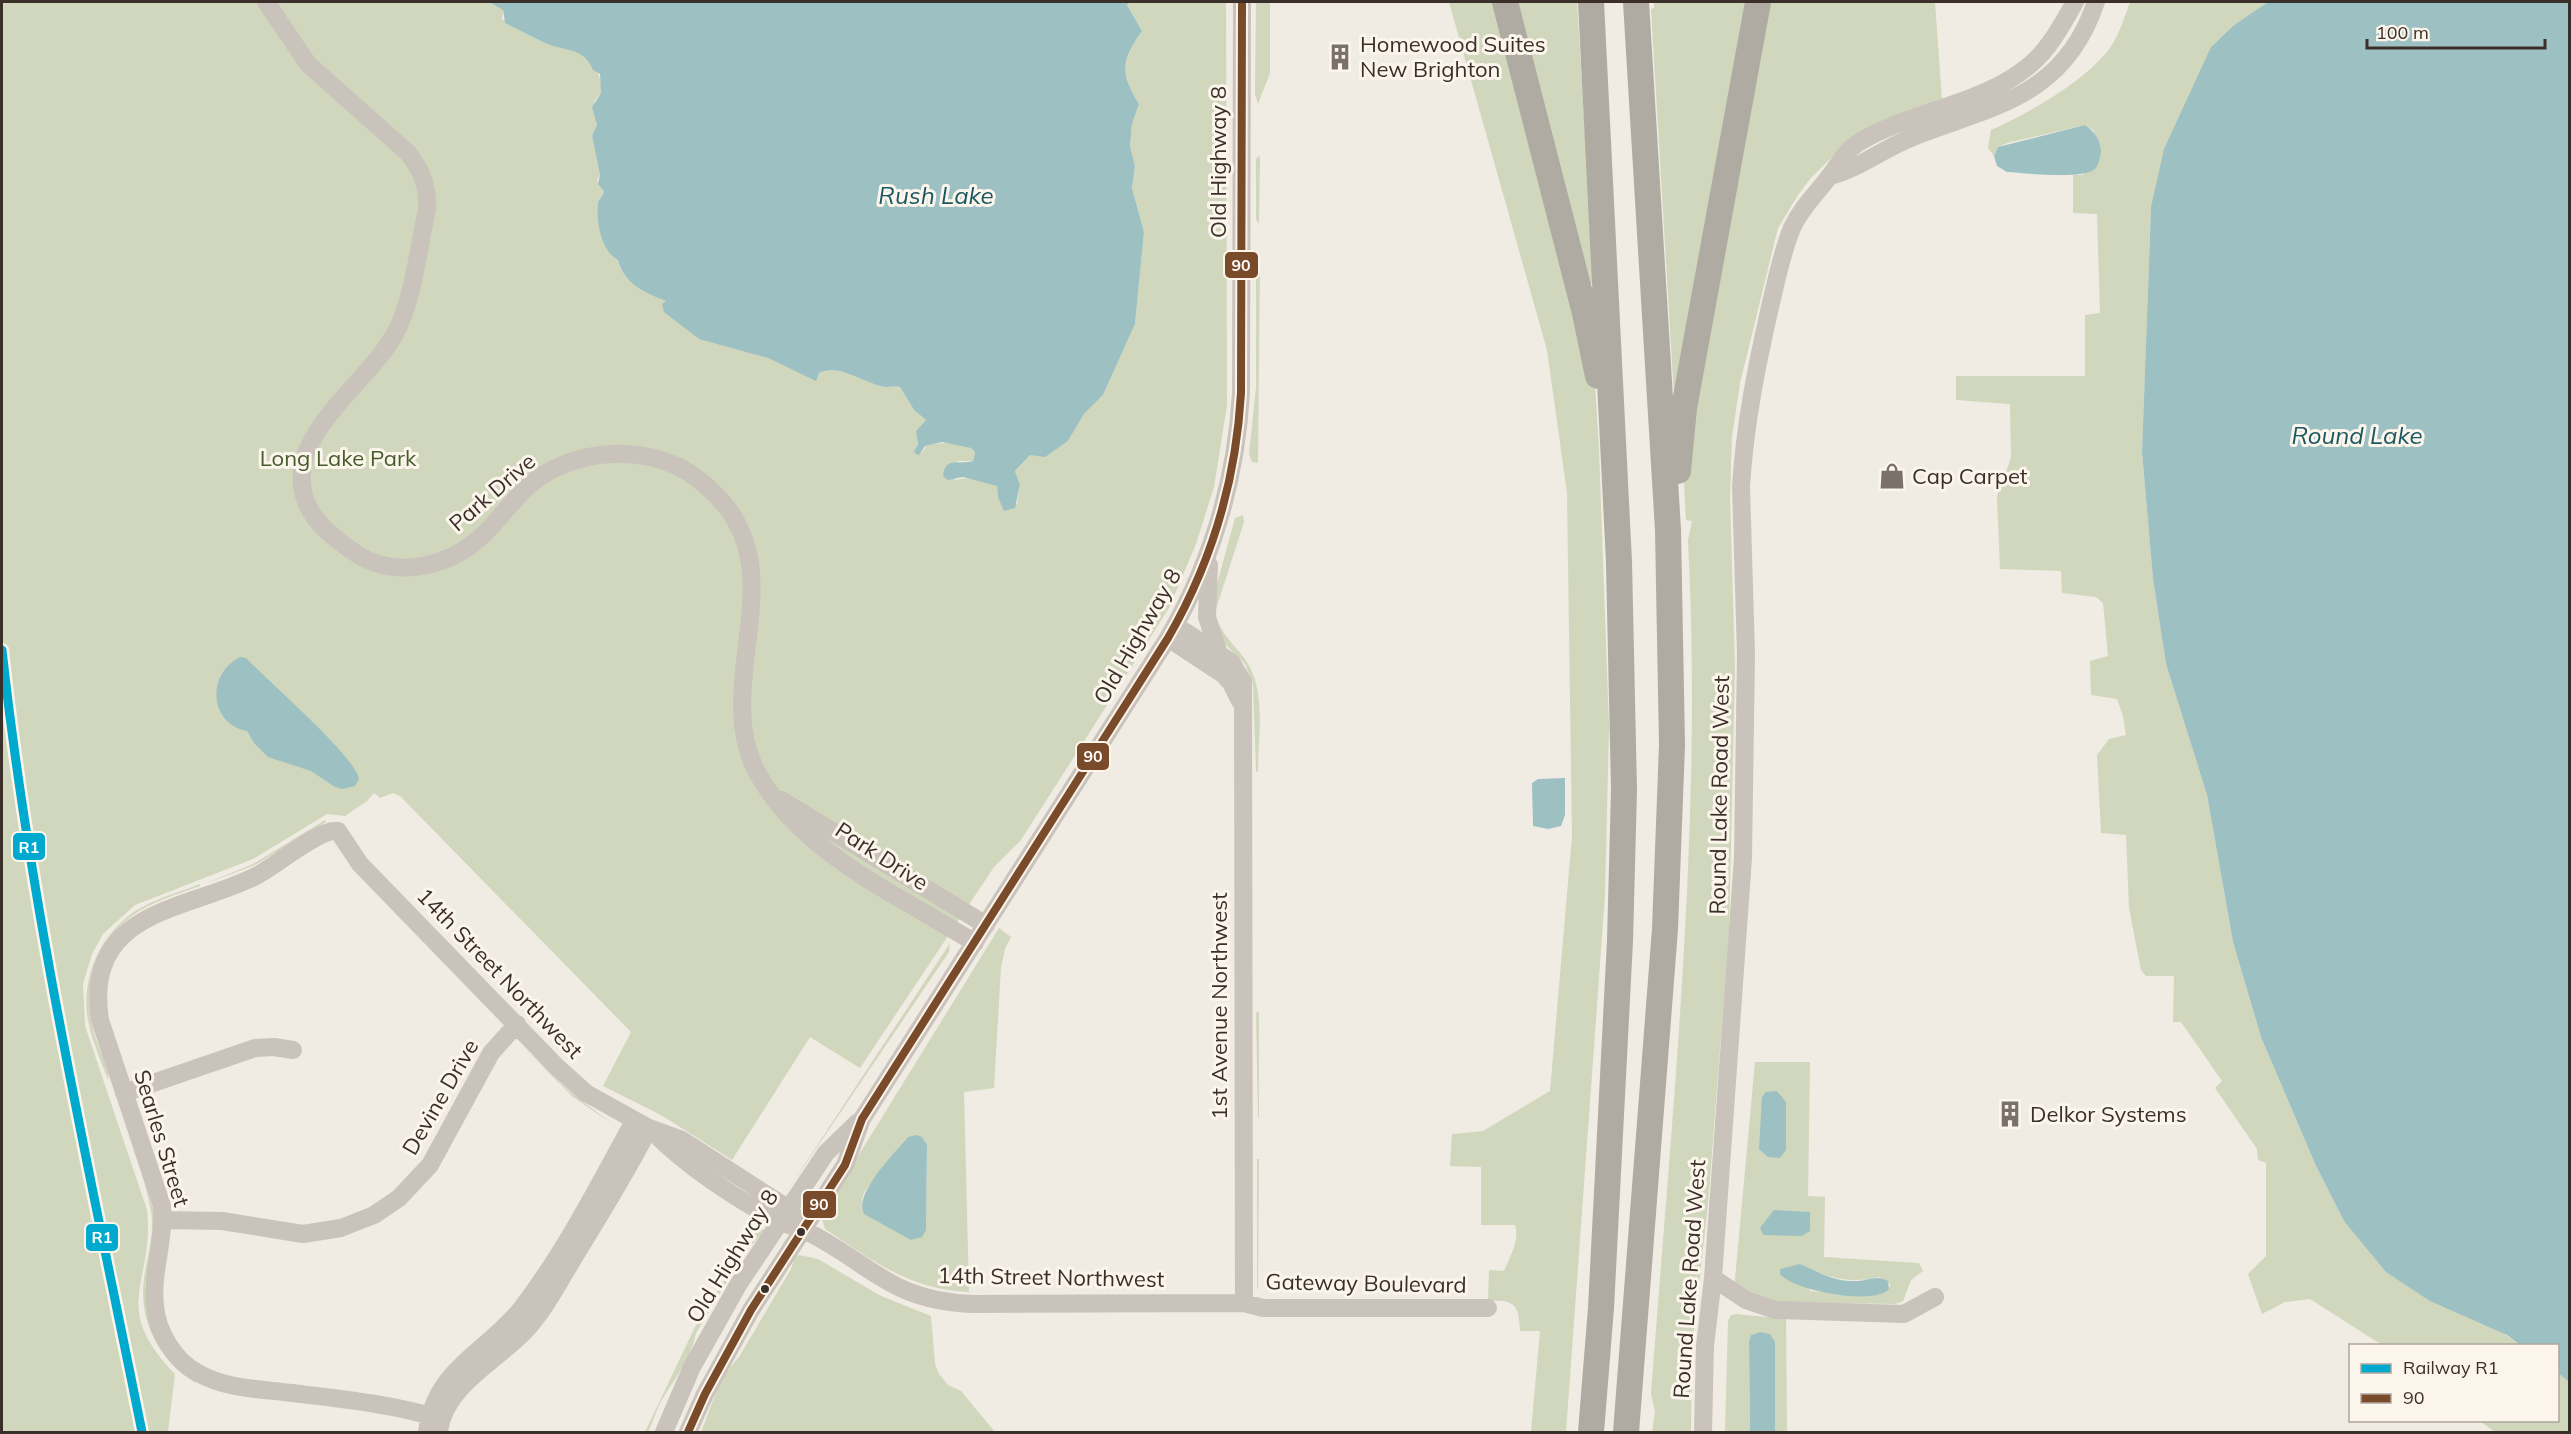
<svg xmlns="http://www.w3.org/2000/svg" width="2571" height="1434" viewBox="0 0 2571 1434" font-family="Mulish,sans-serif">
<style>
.green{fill:#d0d7bc;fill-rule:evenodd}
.water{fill:#9dc1c3}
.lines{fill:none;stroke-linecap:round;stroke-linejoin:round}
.minor{stroke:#cac3bc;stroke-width:18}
.highway{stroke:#afaaa2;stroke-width:26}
.bus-1-casing{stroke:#fcf5ec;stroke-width:12}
.bus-1{stroke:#7a4b2a;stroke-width:8}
.rail-1-casing{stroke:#fcf5ec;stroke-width:14}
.rail-1{stroke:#00a9ce;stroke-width:9}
.bus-dot{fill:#3b3029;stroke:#fcf5ec;stroke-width:2}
.labels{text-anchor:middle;stroke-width:6;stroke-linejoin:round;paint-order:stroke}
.poi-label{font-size:22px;fill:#3b3029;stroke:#fcf5ec;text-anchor:start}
.street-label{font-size:22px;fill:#3b3029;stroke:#fcf5ec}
.park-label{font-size:22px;fill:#465c2a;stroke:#fcf5ec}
.water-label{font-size:24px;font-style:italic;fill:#1a5861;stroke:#fcf5ec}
.line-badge{stroke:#fcf5ec;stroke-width:2}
.badge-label{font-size:16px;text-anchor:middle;font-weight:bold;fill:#fff}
</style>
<rect width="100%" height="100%" fill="#f0ebe3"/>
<path class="green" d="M 2,2 L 489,2 L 503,10 L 502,19 C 514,28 529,36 543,42 C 553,47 564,46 574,50 C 592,56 604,77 601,93 L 594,101 L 597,129 L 592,136 L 600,175 L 597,180 L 604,191 C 603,197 599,198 599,204 C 597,222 601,251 618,260 C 623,284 646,292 667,301 C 669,328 687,319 696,337 L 768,358 L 816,380 L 819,373 C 840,363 864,384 885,387 C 890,387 895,386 900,387 L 914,410 L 926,420 L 916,431 L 918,445 L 916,448 L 922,452 L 927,445 C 941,443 965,439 975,452 L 973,461 L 957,461 L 955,480 C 967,476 986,480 997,486 L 998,497 L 1017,504 L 1020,485 L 1015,471 L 1030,455 L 1068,441 L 1084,414 L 1103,395 L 1135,324 L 1144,232 L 1132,188 L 1135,166 L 1130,146 L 1132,124 L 1139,104 C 1120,73 1122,61 1142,31 L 1127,5 L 1130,2 L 1226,2 L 1227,405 L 1214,487 L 1196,544 L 1169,608 L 1021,840 L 994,867 L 860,1068 L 810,1037 L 732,1160 L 661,1115 L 603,1086 L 631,1032 L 400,796 L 393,793 L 380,798 L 374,793 L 367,801 L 345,816 L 327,814 L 253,859 L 135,905 L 103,934 L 92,954 L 83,984 L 85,1026 L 147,1210 C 155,1285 108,1304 175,1374 L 168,1432 L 2,1432 Z
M 1256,2 L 1270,2 L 1270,73 L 1258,104 L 1255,94 Z
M 1449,2 L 1496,2 L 1595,384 L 1599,449 L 1609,727 L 1605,895 L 1566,1432 L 1531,1432 L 1540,1331 L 1520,1331 C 1519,1305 1515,1299 1488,1301 L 1489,1270 L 1504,1271 C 1510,1256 1520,1241 1515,1225 L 1481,1225 L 1481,1167 L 1450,1166 L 1452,1134 L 1483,1131 L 1550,1091 L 1572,836 L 1567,493 L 1547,350 Z
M 1513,2 L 1577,2 L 1594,283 L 1583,284 Z
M 1654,2 L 1745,2 L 1674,396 L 1651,9 L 1654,8 Z
M 1768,2 L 1935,2 L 1942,100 L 1838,151 L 1810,179 L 1798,195 L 1778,228 L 1740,383 L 1732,437 L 1730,497 L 1735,668 L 1729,933 L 1708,1204 L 1692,1348 L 1691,1432 L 1652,1432 L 1655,1411 L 1651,1394 C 1672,1110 1703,825 1688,540 L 1692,521 L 1686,520 L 1683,466 Z
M 2130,2 L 2268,2 L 2234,25 L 2211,47 L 2151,207 L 2142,452 L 2153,579 L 2166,664 L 2207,795 L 2233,942 L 2261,1037 L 2316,1166 L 2344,1221 L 2520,1345 L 2382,1345 L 2310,1299 L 2285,1302 L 2262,1314 L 2248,1274 L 2266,1256 L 2266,1163 L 2258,1160 L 2257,1149 L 2215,1088 L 2222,1081 L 2181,1022 L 2173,1022 L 2174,976 L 2146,976 L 2141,970 L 2129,908 L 2126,835 L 2101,833 L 2097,755 L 2109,739 L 2126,735 L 2123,716 L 2117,699 L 2091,695 L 2090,661 L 2108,656 L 2103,603 L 2096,597 L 2062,593 L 2061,571 L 2000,569 L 1997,496 L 2011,458 L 2010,404 L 1956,400 L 1956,376 L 2085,376 L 2085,315 L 2100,313 L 2097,214 L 2073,213 L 2073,175 L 2083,175 L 2101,147 L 2093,130 L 2085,125 L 2007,143 L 1998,147 L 1994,156 L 1988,148 L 1991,130 C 2029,113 2088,80 2112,45 C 2120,32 2125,16 2130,2 Z
M 1259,155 L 1260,158 L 1259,224 L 1256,219 L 1256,159 Z
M 1260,262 L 1258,463 L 1252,462 L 1249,454 L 1256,387 L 1256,269 Z
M 1243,515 L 1244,522 L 1215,612 L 1214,595 L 1235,518 Z
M 1218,622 C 1225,639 1239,649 1248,664 C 1266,694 1258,738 1258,772 L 1256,771 L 1253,685 L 1245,664 L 1224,643 Z
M 325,820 L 326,822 L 255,865 L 202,885 L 253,864 Z
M 200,884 L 200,886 C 178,894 153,901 133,915 C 96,942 81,990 94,1033 C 97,1045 111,1070 108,1080 C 100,1058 90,1036 87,1014 C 82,969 107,923 148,904 C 164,896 183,891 200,884 Z
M 999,928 L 1011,937 L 1005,949 L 1001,967 L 994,1088 L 964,1092 L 969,1292 C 910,1290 872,1260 825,1229 L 821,1216 ZM 908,1137 L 925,1140 L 927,1144 L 926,1230 L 862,1211 L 862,1199 L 865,1191 Z
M 950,943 L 949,952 L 786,1193 Z
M 1259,1011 L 1259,1118 L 1258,1118 L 1256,1013 Z
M 519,1043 L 568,1090 L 615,1126 L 572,1096 Z
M 1755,1062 L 1810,1062 L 1808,1196 L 1825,1197 L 1824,1257 L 1919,1263 L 1923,1271 L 1911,1280 L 1903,1301 L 1895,1304 L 1774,1302 L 1734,1290 ZM 1800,1264 C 1828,1278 1848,1284 1879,1277 L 1890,1284 L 1889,1289 L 1879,1295 L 1810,1291 Z
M 117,1106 L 144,1178 L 154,1212 L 153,1244 L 145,1284 L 148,1318 L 196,1383 C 160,1363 138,1321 144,1279 C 147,1256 155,1235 151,1211 C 145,1176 129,1140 117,1106 Z
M 1257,1159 L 1259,1159 L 1258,1291 L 1257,1286 Z
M 761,1227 L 764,1230 C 758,1240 750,1245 743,1255 L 696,1333 C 691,1357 679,1373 666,1393 C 658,1404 654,1420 648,1432 L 645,1432 L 695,1327 L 757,1229 Z
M 799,1255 L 818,1259 L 881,1296 L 931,1316 L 935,1364 L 939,1374 L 948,1385 L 961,1391 L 995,1432 L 701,1432 C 714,1402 715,1383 739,1357 L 791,1269 L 795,1257 Z
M 1736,1314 L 1786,1319 L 1787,1432 L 1775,1432 L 1775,1342 L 1755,1333 L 1749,1342 L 1750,1432 L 1725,1432 L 1728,1321 L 1731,1315 Z
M 2558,1373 L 2569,1382 L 2569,1432 L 2495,1432 L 2480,1421 L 2558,1420 Z"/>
<path class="water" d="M 489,2 L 1130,2 L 1127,5 L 1142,31 C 1121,61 1120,73 1139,104 L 1132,124 L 1130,146 L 1135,166 L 1132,188 L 1144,232 L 1135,324 L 1103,395 L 1084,414 L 1068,441 L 1045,457 L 1030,455 L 1015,471 L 1020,485 L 1015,508 L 1004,511 L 998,497 L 997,486 L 963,477 L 948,480 L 943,476 C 945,456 959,465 973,461 L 975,452 L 971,448 L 942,442 L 925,446 L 919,455 L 916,454 L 914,451 L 918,445 L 916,431 L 926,420 L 914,410 L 900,387 C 895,386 890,387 885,387 C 864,384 840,363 819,373 L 816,381 L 768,358 L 699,339 L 664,312 L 662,304 L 666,301 C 644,292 624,284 618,260 C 601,251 596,222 598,204 C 599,198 603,197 604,191 L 598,184 L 600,175 L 592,136 L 597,125 L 592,107 L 601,93 L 600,74 L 593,70 C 584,46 563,52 543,42 C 530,36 517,29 505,23 L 503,10 Z
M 2268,2 L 2569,2 L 2569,1382 L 2558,1373 L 2558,1346 L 2520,1345 L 2507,1335 L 2430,1301 L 2386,1272 L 2344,1221 L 2316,1166 L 2261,1037 L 2233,942 L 2207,795 L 2166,664 L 2153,579 L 2142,452 L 2151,207 L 2164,149 L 2211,47 L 2234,25 Z
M 2085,125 C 2094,131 2101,140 2101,152 C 2100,157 2099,165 2095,169 C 2083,180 2025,173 2007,172 L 1997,166 L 1994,156 L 1998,147 Z
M 240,657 L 246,658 C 266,679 357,758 359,779 L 355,786 L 342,789 L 335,787 L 311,771 L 268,757 L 254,743 L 247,731 C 209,724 206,674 240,657 Z
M 1565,778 L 1565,815 L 1561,826 L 1548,829 L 1533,826 L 1532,783 L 1538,779 Z
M 1777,1091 L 1786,1102 L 1786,1150 L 1780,1158 L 1768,1157 L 1759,1149 L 1762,1097 L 1766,1092 Z
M 917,1135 L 922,1137 L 927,1144 L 926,1230 L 922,1237 L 911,1240 L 864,1214 C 853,1194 895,1153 908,1137 Z
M 1774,1210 L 1810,1212 L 1810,1231 L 1802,1236 L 1763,1235 L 1760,1228 Z
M 1800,1264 C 1819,1272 1834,1282 1855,1281 C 1867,1281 1877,1274 1888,1281 L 1889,1289 C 1875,1306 1794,1291 1780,1274 L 1780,1269 Z
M 1760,1332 L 1770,1334 L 1775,1342 L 1775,1432 L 1750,1432 L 1749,1342 L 1751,1335 Z"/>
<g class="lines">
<path class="minor" d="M 266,2 L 308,64 L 408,153 C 422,171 428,186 427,209 C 419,245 413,299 397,330 C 370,384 276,439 308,506 C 317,526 339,542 357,554 C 398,580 451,566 484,534 C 503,516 516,494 537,479 C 577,451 632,446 677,466 C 696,475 711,489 725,505 C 789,584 711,690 758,774 C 803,855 899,895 975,943
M 1830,176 C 1861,168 1884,148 1913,137 C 1995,105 2064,97 2096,2
M 1209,565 L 1207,617 L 1219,654
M 1175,625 L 1231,662 L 1243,682 L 1244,1303
M 1168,638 L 1224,675 L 1231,683 L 1240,701
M 781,800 L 986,925
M 124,1093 L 255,1048 L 274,1047 L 293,1050
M 652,1131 C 685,1165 736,1199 778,1221 C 786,1225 796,1226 804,1230 C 871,1263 889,1301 973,1304 L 1244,1303 L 1263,1308 L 1488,1308
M 163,1220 L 222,1221 L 303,1234 L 341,1228 L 374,1215 L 399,1198 L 430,1165 L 491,1053 L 517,1024
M 1713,1278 L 1746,1300 L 1775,1310 L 1904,1314 L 1935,1297
M 441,1419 C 392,1404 342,1399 292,1393 C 260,1389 226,1389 198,1373 C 175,1361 157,1332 155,1306 C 151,1273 165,1241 162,1206 L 100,1020 C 83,908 189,911 258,875 C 277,865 320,828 338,831 L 360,864 L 557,1067 L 586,1093 L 649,1128 L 682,1140 L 789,1209 L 804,1229
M 439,1431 C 445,1386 495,1362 524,1332 C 544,1311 558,1284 573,1259 C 599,1216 626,1174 649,1128
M 427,1432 C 435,1368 485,1354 521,1309 C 565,1252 600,1183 634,1121
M 664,1432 L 692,1367 L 738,1285 L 826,1153 L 858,1122
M 688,1432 L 705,1394 L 751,1310 L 845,1165 L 862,1119 L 1168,638 C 1212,562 1236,481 1241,393 L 1242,2
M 1703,1432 L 1705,1346 L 1713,1278 L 1743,858 L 1746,654 L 1741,486 C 1745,423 1757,364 1771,303 C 1777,278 1782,252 1792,228 C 1801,208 1816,194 1829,177 C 1839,164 1844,152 1858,143 C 1911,110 1982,106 2031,64 C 2050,48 2063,23 2075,2"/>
<path class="highway" d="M 1505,2 L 1585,313 L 1598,376
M 1678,471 L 1684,408 L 1758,2
M 1591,1432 L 1601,1308 L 1620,941 L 1624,790 L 1619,562 L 1591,2
M 1626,1432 L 1665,929 L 1672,745 L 1668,530 L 1636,2"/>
<g class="bus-1-casing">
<path id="bus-1" d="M 688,1432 L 705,1394 L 751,1310 L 845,1165 L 862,1119 L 1168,638 C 1212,562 1236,481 1241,393 L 1242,2"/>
</g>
<use href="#bus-1" class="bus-1"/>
<g class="rail-1-casing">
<path id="rail-1" d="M 2,650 C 31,914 90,1173 142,1432"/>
</g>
<use href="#rail-1" class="rail-1"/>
</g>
<defs>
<g id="building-bare" transform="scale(2.07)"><path d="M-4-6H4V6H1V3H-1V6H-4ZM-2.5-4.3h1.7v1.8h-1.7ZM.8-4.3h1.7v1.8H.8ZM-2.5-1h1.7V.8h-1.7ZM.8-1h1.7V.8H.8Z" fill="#7a716a" stroke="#fcf5ec" stroke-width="2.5" paint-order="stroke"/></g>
<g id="shop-bare" transform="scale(2.07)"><path d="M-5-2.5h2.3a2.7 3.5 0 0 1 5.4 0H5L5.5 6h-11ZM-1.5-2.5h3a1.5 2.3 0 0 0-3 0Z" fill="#7a716a" stroke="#fcf5ec" stroke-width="2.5" paint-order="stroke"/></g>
</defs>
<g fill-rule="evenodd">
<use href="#building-bare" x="1340" y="57"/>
<use href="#shop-bare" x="1892" y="476"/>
<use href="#building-bare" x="2010" y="1114"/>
</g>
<g class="bus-dot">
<circle cx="801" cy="1232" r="5"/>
<circle cx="765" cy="1289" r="5"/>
</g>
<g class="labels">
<g class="poi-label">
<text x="1360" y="52">Homewood Suites<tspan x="1360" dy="25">New Brighton</tspan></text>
<text x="1912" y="484">Cap Carpet</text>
<text x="2030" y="1122">Delkor Systems</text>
</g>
<g class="street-label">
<text transform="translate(1218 162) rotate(-90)" y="8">Old Highway 8</text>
<text transform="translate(492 492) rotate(-41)" y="8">Park Drive</text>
<text transform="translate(1137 636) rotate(-60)" y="8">Old Highway 8</text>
<text transform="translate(1719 795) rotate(-89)" y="8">Round Lake Road West</text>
<text transform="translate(882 856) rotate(33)" y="8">Park Drive</text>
<text transform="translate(500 973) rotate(46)" y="8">14th Street Northwest</text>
<text transform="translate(1219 1006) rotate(-90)" y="8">1st Avenue Northwest</text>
<text transform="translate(440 1097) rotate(-60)" y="8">Devine Drive</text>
<text transform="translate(162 1138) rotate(73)" y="8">Searles Street</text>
<text transform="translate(732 1256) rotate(-58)" y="8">Old Highway 8</text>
<text transform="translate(1051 1277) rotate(1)" y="8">14th Street Northwest</text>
<text transform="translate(1689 1279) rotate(-86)" y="8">Round Lake Road West</text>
<text transform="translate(1366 1283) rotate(1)" y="8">Gateway Boulevard</text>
</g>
<g class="park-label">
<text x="338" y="466">Long Lake Park</text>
</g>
<g class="water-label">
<text x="936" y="204">Rush Lake</text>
<text x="2357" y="444">Round Lake</text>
</g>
</g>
<g class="line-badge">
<rect x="1224" y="251" width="35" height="28" rx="6" fill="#7a4b2a"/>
<rect x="1076" y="742" width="34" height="29" rx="6" fill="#7a4b2a"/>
<rect x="12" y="832" width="34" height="29" rx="6" fill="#00a9ce"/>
<rect x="802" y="1190" width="35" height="29" rx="6" fill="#7a4b2a"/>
<rect x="85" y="1223" width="34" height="29" rx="6" fill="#00a9ce"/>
</g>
<g class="badge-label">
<text x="1241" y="271">90</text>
<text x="1093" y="762">90</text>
<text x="29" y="853">R1</text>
<text x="819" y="1210">90</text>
<text x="102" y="1243">R1</text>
</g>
<rect width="2571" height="1434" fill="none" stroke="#3b3029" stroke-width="6"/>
<rect x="2349" y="1344" width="210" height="78" fill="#fcf5ec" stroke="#afa69e" stroke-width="1.5"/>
<rect x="2361" y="1364" width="30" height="9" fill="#00a9ce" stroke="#afa69e" stroke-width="1.5"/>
<text x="2403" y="1374" font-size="18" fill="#3b3029">Railway R1</text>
<rect x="2361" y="1394" width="30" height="9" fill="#7a4b2a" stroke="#afa69e" stroke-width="1.5"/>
<text x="2403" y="1404" font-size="18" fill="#3b3029">90</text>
<path d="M2367 39v9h178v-9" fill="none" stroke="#3b3029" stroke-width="3"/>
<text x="2376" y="39" font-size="18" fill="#3b3029" stroke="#fcf5ec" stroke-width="4.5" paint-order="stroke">100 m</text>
</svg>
